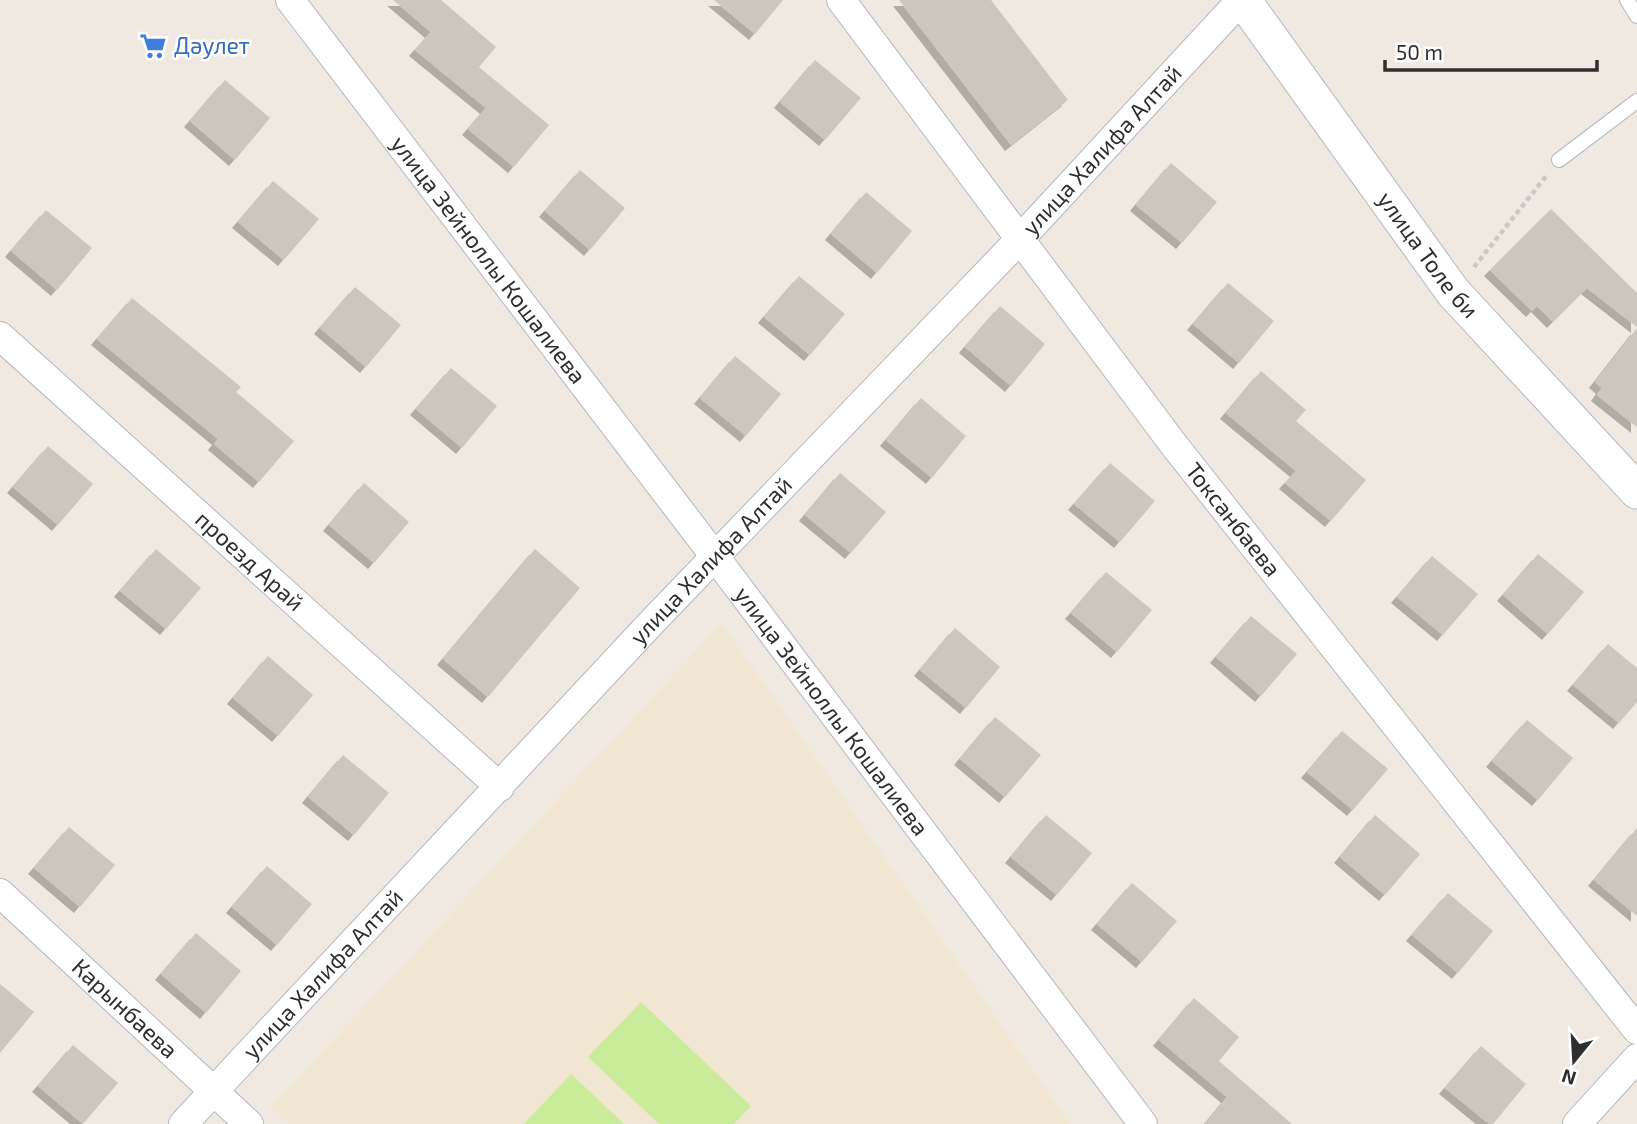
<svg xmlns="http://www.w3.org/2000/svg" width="1637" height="1124" viewBox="0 0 1637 1124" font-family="'Exo 2',sans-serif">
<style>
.education{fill:#f0e6d1}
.pitch{fill:#c9ec9a}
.building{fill:#cbc7bf;filter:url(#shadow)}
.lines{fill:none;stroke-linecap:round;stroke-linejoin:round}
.service-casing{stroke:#b4b7c1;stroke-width:16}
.minor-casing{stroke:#b4b7c1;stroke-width:30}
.tertiary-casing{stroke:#b4b7c1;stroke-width:37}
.path{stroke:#c9c9c9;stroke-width:4.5;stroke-dasharray:5 3.5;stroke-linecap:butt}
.service{stroke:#fff;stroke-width:14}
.minor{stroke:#fff;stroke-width:28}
.tertiary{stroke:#fff;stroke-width:35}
.labels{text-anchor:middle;stroke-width:5;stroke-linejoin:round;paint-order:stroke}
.shop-label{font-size:23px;fill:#366cbe;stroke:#fff;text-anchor:start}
.street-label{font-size:23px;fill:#2e2e2e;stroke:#fff}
</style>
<defs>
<filter id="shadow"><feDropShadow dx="-6" dy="6" stdDeviation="0" flood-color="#0004"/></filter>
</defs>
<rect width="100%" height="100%" fill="#efe9e1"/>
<path class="education" d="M 722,623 L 1070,1124 L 289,1124 L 271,1107 Z"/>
<path class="pitch" d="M 641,1002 L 751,1106 L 734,1124 L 659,1124 L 588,1057 Z
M 571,1074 L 624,1124 L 524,1124 Z"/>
<path class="building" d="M 393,0 L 441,0 L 496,47 L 479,67 L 549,125 L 514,167 L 468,129 L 486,108 L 415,50 L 431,32 Z
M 714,0 L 783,0 L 755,34 Z
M 899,0 L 991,0 L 1068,100 L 1011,145 Z
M 815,60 L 861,98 L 825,140 L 780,102 Z
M 225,80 L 270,118 L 235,160 L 190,121 Z
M 1171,163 L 1217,202 L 1182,243 L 1136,205 Z
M 580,170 L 625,208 L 590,250 L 545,211 Z
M 273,181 L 319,219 L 284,260 L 238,222 Z
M 866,192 L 912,231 L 877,273 L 831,234 Z
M 1551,209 L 1637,293 L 1637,327 L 1587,288 L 1553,322 L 1537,306 L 1532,311 L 1490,270 Z
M 46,210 L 92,248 L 57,290 L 11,251 Z
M 799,276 L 845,314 L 810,355 L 764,317 Z
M 1228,283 L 1274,321 L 1239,363 L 1193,324 Z
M 355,287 L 401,325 L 366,367 L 320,328 Z
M 132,298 L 241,387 L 236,392 L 294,441 L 259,482 L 214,444 L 218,439 L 97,339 Z
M 1000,306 L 1045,344 L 1011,386 L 965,347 Z
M 1637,328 L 1637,427 L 1597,395 L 1602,388 L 1595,382 Z
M 735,356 L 781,394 L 746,436 L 700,398 Z
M 451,368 L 497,406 L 462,448 L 416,409 Z
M 1261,371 L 1306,410 L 1296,421 L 1366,480 L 1331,521 L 1285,483 L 1296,471 L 1226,413 Z
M 921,398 L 966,436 L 932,478 L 886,440 Z
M 48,446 L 93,484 L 58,525 L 13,487 Z
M 1110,463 L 1155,501 L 1120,542 L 1074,504 Z
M 840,473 L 886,512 L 851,553 L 805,515 Z
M 364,483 L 409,522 L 374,563 L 329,525 Z
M 156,549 L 201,588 L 166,629 L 120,591 Z
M 535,549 L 580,588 L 488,697 L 443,659 Z
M 1538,554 L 1584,592 L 1548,634 L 1503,595 Z
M 1432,556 L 1478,594 L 1443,635 L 1397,597 Z
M 1106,572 L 1152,610 L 1117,652 L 1071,613 Z
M 1251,616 L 1297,654 L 1261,696 L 1216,657 Z
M 955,628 L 1000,667 L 966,708 L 920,670 Z
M 1608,644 L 1637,668 L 1637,702 L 1619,723 L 1573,685 Z
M 268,656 L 313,695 L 278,736 L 233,698 Z
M 995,717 L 1041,755 L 1005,797 L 960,759 Z
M 1527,720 L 1573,758 L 1538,800 L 1492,761 Z
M 1342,731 L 1388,769 L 1353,810 L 1307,772 Z
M 343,755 L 389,793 L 354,835 L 308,797 Z
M 1046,815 L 1092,853 L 1057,895 L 1011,857 Z
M 1375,815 L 1420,854 L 1385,895 L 1340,857 Z
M 69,827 L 115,865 L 80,907 L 34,868 Z
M 1637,828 L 1637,916 L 1594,880 Z
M 267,866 L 312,904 L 277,945 L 232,907 Z
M 1132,883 L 1177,921 L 1142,962 L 1097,924 Z
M 1448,893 L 1493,931 L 1458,973 L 1412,935 Z
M 196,933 L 241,971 L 206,1013 L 161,974 Z
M 0,984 L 34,1012 L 0,1053 Z
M 1194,998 L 1239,1037 L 1219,1061 L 1292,1124 L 1205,1124 L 1227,1097 L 1159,1040 Z
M 73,1045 L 118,1083 L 83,1124 L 38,1086 Z
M 1481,1046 L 1526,1084 L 1493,1124 L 1489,1124 L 1445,1088 Z"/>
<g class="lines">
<g class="service-casing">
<path id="service" d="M 1627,0 L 1637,16
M 1559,160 L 1637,101"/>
</g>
<g class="minor-casing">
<g id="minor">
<path id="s1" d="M 290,0 L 716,558 L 1143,1124"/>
<path id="s2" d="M 841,0 L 1174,445 L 1637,1030"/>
<path id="s3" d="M 0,336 L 500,787"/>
<path id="s4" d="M 0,893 L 249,1124"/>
<path id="s5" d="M 183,1124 L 653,621 L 1021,238 L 1241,0"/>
<path d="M 1577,1124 L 1637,1058"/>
</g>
</g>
<g class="tertiary-casing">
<g id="tertiary">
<path id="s6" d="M 1243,0 L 1453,292 L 1637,491"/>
</g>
</g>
<path class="path" d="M 1474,267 L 1547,175"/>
<use href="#service" class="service"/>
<use href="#minor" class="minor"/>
<use href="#tertiary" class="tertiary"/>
</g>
<defs>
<g id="supermarket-bare" transform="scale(2.1)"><path d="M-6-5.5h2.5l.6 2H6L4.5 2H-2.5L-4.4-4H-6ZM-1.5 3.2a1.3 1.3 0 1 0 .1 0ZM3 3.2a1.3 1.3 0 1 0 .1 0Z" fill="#3f7fe0" stroke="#fff" stroke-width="2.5" paint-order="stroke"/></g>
</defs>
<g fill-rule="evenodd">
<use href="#supermarket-bare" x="153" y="46"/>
</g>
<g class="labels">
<g class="shop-label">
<text x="174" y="54">Дәулет</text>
</g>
<g class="street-label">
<text dy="8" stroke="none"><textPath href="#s5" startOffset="1339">улица Халифа Алтай</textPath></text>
<text dy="8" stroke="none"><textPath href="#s6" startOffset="315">улица Толе би</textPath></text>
<text dy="8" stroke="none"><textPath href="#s1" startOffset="327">улица Зейноллы Кошалиева</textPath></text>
<text dy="8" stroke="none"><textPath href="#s2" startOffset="651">Токсанбаева</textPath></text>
<text dy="8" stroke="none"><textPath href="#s3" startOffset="336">проезд Арай</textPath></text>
<text dy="8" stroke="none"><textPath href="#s5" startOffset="772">улица Халифа Алтай</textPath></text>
<text dy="8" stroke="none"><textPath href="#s1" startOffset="894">улица Зейноллы Кошалиева</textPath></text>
<text dy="8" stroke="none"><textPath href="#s5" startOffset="205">улица Халифа Алтай</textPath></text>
<text dy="8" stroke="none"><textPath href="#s4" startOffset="170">Карынбаева</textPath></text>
</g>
</g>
<g transform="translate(1574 1061) rotate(198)" stroke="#ffffff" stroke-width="5" paint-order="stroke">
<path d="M0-5L12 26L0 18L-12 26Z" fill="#2e2e2e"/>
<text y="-10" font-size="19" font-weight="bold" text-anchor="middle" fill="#2e2e2e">N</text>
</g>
<path d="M1385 60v10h212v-10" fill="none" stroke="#2e2e2e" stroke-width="3.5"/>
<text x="1396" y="60" font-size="21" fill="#2e2e2e" stroke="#ffffff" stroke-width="5" paint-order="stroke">50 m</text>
</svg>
